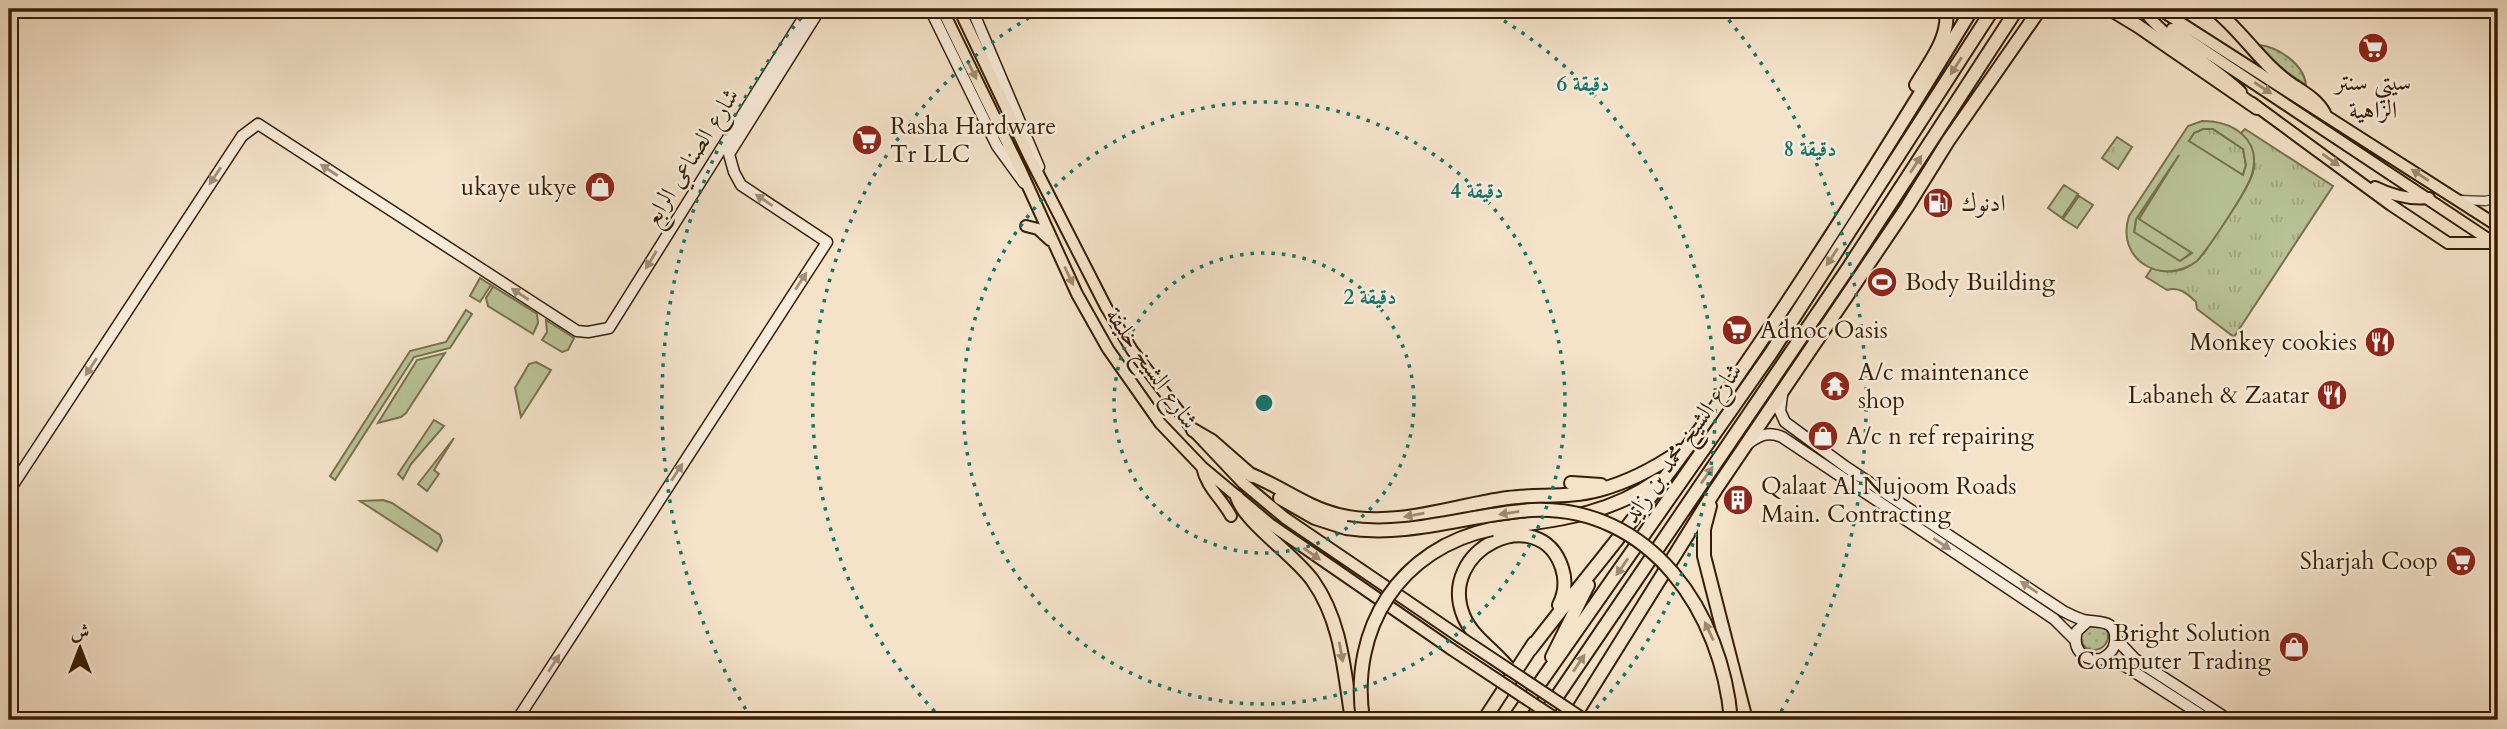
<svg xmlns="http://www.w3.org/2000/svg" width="2507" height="729" viewBox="0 0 2507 729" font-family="Cardo,Amiri,serif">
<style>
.grass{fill:url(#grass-dots);stroke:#78714d;stroke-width:2}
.park{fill:url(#park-tufts);stroke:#78714d;stroke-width:2}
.garden{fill:#b9c498;stroke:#78714d;stroke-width:2;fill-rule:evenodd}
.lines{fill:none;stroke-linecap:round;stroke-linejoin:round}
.tertiary-casing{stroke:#664f34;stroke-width:11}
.secondary-casing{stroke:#371e02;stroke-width:13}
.primary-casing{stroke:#371e02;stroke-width:14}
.trunk-casing{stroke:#371e02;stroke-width:14}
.motorway-casing{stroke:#371e02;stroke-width:16}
.tertiary{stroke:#f8ecdc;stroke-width:8}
.secondary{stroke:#f8ecdc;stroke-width:10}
.primary{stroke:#f4e2c9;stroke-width:10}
.trunk{stroke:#f4e2c9;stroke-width:10}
.motorway{stroke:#f4e2c9;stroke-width:12}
.trunk-bridge-casing{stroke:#371e02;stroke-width:14;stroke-linecap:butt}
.motorway-bridge-casing{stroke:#371e02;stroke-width:16;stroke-linecap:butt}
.trunk-bridge{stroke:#f4e2c9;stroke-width:10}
.motorway-bridge{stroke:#f4e2c9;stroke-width:12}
.oneway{fill:#9f8a6f}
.oneway2{fill:#a18f7a}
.ring{fill:none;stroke:#0f766e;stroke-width:3.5;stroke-dasharray:3.5 7}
.labels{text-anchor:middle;stroke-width:5;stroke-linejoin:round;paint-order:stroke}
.poi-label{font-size:24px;fill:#371e02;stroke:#f8ecdc;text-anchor:start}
.street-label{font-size:24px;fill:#371e02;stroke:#f8ecdc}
.centre{fill:#0f766e;stroke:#f8ecdc;stroke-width:3.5}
.ring-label{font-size:21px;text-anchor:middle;font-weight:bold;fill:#0f766e;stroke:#f8ecdc;stroke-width:5;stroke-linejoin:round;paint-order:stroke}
</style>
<defs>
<pattern id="grass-dots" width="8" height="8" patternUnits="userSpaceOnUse" patternTransform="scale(1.75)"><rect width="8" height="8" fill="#b9c498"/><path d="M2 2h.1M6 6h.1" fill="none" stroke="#a0a881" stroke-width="1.8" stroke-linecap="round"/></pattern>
<pattern id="park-tufts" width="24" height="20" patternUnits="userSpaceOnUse" patternTransform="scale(1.75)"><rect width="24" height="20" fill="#b9c498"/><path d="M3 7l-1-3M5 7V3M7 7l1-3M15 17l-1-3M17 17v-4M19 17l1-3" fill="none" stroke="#a0a881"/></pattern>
</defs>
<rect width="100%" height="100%" fill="#f4e2c9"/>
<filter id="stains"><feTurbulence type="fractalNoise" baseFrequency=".00286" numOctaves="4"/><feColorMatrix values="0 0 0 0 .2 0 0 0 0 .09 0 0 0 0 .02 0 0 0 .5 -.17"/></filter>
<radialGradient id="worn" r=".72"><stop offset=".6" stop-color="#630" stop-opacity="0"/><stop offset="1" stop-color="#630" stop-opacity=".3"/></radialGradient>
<path class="grass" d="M 2259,45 C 2278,47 2304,64 2306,85 L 2282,69 Z
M2080 636a14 14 0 1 1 28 0a14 14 0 1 1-28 0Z"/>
<path class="park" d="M 2203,129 L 2213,129 L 2243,149 L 2246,165 L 2243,175 L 2197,248 L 2180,262 L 2134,233 L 2136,219 L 2194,133 Z
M 2245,129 L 2333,186 L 2234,337 L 2197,309 L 2196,302 C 2188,294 2179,286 2167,290 L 2146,277 L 2152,268 C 2173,276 2190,270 2204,253 C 2216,233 2251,188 2254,168 C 2255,154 2249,144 2241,133 Z
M 2117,137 L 2132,147 L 2118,169 L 2102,158 Z"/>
<path class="garden" d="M 2202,121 C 2233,121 2262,139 2252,174 C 2247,191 2210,246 2197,261 C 2162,287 2115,260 2129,216 L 2188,126 ZM 2203,129 L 2213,129 L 2243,149 L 2246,165 L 2243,175 L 2189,141 L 2194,133 ZM 2179,155 L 2139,219 L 2192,253 L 2180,261 L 2134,232 L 2136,219 Z
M 2064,185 L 2078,194 L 2062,218 L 2048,208 Z
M 2079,196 L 2093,205 L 2077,228 L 2063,219 Z
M 480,278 L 537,314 L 538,323 L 533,334 L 488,306 L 486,298 L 493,287 L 491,285 L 480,302 L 470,296 Z
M 466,310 L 472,314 L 450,348 L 414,357 L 335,480 L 330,476 L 410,351 L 446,342 Z
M 546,320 L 574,338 L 568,350 L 562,352 L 542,340 L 547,332 Z
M 445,353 L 406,413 L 401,417 L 378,423 L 417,360 Z
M 536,362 L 551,370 L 521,417 L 515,388 L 529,364 Z
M 434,420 L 444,426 L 411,464 L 403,479 L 398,474 Z
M 454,438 L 434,470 L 439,474 L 427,491 L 418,484 Z
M 383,500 L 392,503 L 440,535 L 442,541 L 437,551 L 360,501 Z"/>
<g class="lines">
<g class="tertiary-casing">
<path id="tertiary" d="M 2460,200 L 2485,201 L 2498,198"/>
</g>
<g class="secondary-casing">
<path id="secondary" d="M 930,9 L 997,146 L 1024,183
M 972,9 L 1039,167
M 1782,395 L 1780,411 L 1785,422 L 1846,467 L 2063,611 C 2069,614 2076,618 2084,620 C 2097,623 2118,618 2115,642 C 2114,651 2108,655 2101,659 C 2082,661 2072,648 2077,631 L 2088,621
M 1749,443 C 1760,435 1769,431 1782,437 L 2054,619 L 2075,640
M 9,491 L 242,136 L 258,124 L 577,331 L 588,332 L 609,328 L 809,9
M 2115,638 L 2135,659 L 2229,720
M 2101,659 L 2125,666 L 2209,720
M 517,720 L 827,242 L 741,185 L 734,172 L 729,154 L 820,9"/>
</g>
<g class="primary-casing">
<path id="primary" d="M 2159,9 L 2498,226
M 2144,11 C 2170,44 2211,63 2241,92
M 2172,29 L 2494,243
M 2252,103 L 2391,205 L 2448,243 L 2495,243
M 2375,187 C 2393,196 2409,200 2429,198"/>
</g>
<g class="trunk-casing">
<path id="trunk" d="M 942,9 L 1021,171 L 1077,294 L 1108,349 L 1160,423 L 1202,467 L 1270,524 L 1451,649
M 959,9 L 1030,158 L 1106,307 L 1132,350 L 1193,430 L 1243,483 L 1285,518 L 1460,637
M 1026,226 L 1038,229 L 1050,240
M 1202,467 C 1206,487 1222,499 1231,516"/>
</g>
<g class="motorway-casing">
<path id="motorway" d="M 2110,9 L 2138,26 L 2257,108
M 2214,9 C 2243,32 2261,64 2292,85 C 2304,93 2317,100 2324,113
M 1916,85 C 1930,61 1950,38 1946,9
M 1193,430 L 1212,441 L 1252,476
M 1247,473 C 1279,485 1305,507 1339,515 C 1395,529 1454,505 1508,498 C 1538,494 1570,498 1599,490 C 1629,482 1655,468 1680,451
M 1571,483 L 1601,485
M 1237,497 C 1245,523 1295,555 1313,581 C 1342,622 1344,672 1352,720
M 1280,498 L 1315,518 L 1346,528
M 1710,506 L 1704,529 L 1704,556 L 1746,720
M 1492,529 C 1553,520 1606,517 1658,480
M 1530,650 C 1583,581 1639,515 1689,445 C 1790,304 1882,157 1972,9
M 1552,657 L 1588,585
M 1510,670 C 1497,652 1473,638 1464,617 C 1435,549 1540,500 1562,568 C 1566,580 1565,593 1559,605
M 1484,720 L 1534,643
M 1514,720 L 1771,353 L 1993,9
M 1541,720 L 1849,267 L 2017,9
M 1572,720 L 1716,489 L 1907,207 L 1948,141 L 2040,9"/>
</g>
<use href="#tertiary" class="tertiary"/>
<use href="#secondary" class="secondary"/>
<use href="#primary" class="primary"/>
<use href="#trunk" class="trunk"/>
<use href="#motorway" class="motorway"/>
<g class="trunk-bridge-casing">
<path id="trunk-bridge" d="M 1460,637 L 1585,720
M 1451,649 L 1558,720"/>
</g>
<g class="motorway-bridge-casing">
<path id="motorway-bridge" d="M 1346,528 C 1409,538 1470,514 1532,510 C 1651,505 1722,613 1731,720
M 1363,720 C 1349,628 1400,548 1492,529"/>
</g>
<use href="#trunk-bridge" class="trunk-bridge"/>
<use href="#motorway-bridge" class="motorway-bridge"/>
</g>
<defs><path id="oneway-solid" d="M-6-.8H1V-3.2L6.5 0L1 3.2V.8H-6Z" transform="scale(1.75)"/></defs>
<g class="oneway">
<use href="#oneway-solid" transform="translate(1956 66) rotate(123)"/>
<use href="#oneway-solid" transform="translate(972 70) rotate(64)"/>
<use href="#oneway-solid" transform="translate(2263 88) rotate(33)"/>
<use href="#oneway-solid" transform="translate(2331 160) rotate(35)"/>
<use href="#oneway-solid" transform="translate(1916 164) rotate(-57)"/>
<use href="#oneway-solid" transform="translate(2420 175) rotate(-147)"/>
<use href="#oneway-solid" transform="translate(1832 257) rotate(123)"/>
<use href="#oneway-solid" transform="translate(1069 276) rotate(65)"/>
<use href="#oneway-solid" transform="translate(1707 475) rotate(-55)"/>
<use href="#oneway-solid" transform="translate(1509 513) rotate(171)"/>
<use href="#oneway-solid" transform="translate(1414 515) rotate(170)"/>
<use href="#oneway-solid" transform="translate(1312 554) rotate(35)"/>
<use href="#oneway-solid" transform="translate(1622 567) rotate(125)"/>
<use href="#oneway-solid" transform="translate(1709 631) rotate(-115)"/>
<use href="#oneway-solid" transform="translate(1341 652) rotate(80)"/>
<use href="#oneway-solid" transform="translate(1579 663) rotate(-56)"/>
</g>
<g class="oneway2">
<use href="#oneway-solid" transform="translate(329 170) rotate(-147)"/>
<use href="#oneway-solid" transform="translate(215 176) rotate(124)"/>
<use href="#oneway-solid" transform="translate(764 200) rotate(-146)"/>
<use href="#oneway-solid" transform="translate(651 260) rotate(122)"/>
<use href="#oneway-solid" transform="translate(801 281) rotate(-57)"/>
<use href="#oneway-solid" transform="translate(520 294) rotate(-147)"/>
<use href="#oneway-solid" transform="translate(91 367) rotate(123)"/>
<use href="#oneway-solid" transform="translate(677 472) rotate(-57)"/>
<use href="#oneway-solid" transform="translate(1942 544) rotate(34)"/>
<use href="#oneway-solid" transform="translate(2029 587) rotate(-146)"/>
<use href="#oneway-solid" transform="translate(554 663) rotate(-57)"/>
</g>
<g class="ring">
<circle cx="1264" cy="403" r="150"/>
<circle cx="1264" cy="403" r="301"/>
<path d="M942 719A451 451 0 0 1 1042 10M1486 10A451 451 0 0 1 1586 719"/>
<path d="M751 718A602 602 0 0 1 806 12M1722 12A602 602 0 0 1 1777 718"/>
</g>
<defs>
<g id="supermarket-disc" transform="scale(1.575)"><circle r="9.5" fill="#8f2418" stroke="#f8ecdc"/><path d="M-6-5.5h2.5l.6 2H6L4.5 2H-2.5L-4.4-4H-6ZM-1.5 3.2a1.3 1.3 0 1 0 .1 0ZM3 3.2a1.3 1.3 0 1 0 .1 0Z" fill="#fff"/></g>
<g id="shop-disc" transform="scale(1.575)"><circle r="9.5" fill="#8f2418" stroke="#f8ecdc"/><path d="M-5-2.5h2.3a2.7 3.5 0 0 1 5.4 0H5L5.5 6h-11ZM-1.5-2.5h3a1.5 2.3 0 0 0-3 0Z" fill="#fff"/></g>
<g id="fuel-disc" transform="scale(1.575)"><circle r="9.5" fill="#8f2418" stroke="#f8ecdc"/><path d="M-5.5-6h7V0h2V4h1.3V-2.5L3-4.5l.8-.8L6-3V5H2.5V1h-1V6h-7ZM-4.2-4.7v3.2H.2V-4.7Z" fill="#fff"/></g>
<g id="stadium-disc" transform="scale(1.575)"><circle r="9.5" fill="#8f2418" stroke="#f8ecdc"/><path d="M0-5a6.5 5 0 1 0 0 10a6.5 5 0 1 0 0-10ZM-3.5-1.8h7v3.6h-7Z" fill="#fff"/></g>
<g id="restaurant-disc" transform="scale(1.575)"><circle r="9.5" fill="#8f2418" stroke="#f8ecdc"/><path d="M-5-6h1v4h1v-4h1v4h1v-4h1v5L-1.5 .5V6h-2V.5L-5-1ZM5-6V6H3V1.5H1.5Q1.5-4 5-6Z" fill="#fff"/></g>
<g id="temple-disc" transform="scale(1.575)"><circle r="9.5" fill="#8f2418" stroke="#f8ecdc"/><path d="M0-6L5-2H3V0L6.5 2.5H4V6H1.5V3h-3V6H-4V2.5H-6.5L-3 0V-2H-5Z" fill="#fff"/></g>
<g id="building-disc" transform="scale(1.575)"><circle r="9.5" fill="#8f2418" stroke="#f8ecdc"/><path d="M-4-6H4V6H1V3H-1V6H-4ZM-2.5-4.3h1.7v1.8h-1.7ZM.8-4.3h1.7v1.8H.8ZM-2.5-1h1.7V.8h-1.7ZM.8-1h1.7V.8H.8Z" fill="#fff"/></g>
</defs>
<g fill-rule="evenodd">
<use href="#supermarket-disc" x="2373" y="48"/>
<use href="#supermarket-disc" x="867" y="140"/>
<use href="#shop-disc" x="600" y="187"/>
<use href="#fuel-disc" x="1938" y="203"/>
<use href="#stadium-disc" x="1882" y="282"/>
<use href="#supermarket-disc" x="1737" y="330"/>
<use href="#restaurant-disc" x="2380" y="342"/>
<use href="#temple-disc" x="1835" y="386"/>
<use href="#restaurant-disc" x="2332" y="395"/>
<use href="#shop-disc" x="1823" y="436"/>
<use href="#building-disc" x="1738" y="500"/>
<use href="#supermarket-disc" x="2461" y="561"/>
<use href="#shop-disc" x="2294" y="647"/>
</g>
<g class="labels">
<g class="poi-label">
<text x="2373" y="90" text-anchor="middle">سيتي سنتر<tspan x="2373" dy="28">الزاهية</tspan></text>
<text x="890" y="134">Rasha Hardware<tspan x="890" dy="28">Tr LLC</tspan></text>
<text x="577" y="195" text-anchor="end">ukaye ukye</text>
<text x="1961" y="211">ادنوك</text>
<text x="1905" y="290">Body Building</text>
<text x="1760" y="338">Adnoc Oasis</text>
<text x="2357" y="350" text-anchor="end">Monkey cookies</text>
<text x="1858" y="380">A/c maintenance<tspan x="1858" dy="28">shop</tspan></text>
<text x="2309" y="403" text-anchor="end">Labaneh &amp; Zaatar</text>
<text x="1846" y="444">A/c n ref repairing</text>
<text x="1761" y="494">Qalaat Al Nujoom Roads<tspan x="1761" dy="28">Main. Contracting</tspan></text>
<text x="2438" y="569" text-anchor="end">Sharjah Coop</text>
<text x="2271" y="641" text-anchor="end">Bright Solution<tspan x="2271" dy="28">Computer Trading</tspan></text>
</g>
<g class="street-label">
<text transform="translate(691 157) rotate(-58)" y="8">شارع الصناعي الرابع</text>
<text transform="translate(1152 368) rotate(55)" y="8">شارع الشيخ خليفة</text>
<text transform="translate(1682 443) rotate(-55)" y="8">شارع الشيخ محمد بن زايد</text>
</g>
</g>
<circle cx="1264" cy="403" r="10" class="centre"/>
<g class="ring-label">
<text x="1583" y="91">6 دقيقة</text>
<text x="1810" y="156">8 دقيقة</text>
<text x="1477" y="198">4 دقيقة</text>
<text x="1370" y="304">2 دقيقة</text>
</g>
<rect width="2507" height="729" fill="none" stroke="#f4e2c9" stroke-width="35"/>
<rect x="10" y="10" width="2486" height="708" fill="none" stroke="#371e02" stroke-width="3.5"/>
<rect x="18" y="18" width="2472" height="694" fill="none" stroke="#371e02" stroke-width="2"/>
<g transform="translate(80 648)" stroke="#f8ecdc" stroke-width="5" paint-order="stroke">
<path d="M0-5L12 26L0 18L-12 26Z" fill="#371e02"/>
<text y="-10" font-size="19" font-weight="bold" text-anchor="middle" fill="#371e02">ش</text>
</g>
<rect width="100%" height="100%" filter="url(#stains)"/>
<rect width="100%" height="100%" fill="url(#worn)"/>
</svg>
